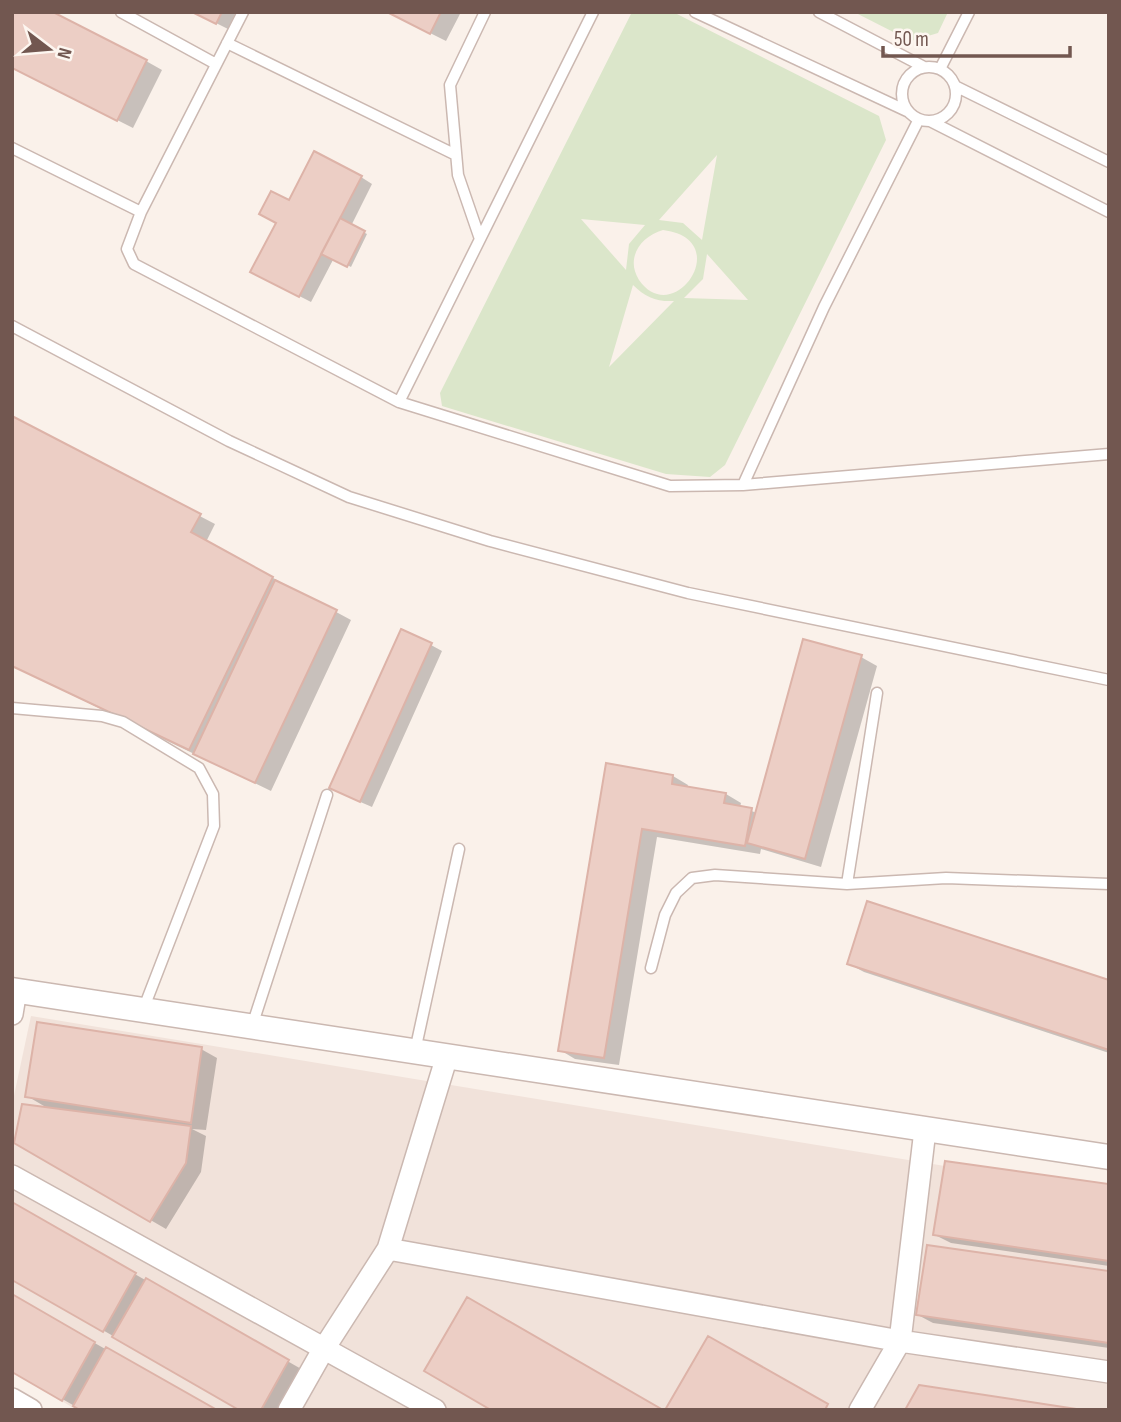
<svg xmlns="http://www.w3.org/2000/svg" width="1121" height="1422" viewBox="0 0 1121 1422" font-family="'Sofia Sans Condensed',sans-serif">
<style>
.residential{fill:#f1e2da}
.green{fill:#dbe6ca;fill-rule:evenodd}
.shadow{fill:#0003}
.building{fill:#eccec5;stroke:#ddb3a8;stroke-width:2}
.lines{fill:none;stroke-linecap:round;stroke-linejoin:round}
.service-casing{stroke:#cbb8b1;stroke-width:13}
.minor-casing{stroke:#cbb8b1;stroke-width:24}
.tertiary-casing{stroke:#cbb8b1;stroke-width:27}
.service{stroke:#fff;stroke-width:10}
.minor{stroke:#fff;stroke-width:21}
.tertiary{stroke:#fff;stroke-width:24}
</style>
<rect width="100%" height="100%" fill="#faf1ea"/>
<path class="residential" d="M 31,1016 L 1109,1193 L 1109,1410 L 77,1410 L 12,1372 L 12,1105 Z"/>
<path class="green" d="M 632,12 L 673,12 L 879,116 L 886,140 L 725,465 L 710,477 L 666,474 L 442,406 L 440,393 ZM 717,155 L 702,240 L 683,223 L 659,220 ZM 581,219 L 645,225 L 629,244 L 626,270 ZM 663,230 C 736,239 674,330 639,280 C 625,258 641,236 663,230 ZM 707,254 L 748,300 L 684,298 L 703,279 ZM 633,285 C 645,297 657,302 674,301 L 609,367 Z
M 854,12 L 948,12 L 938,33 L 911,41 Z"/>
<path class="shadow" d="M 194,12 L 236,12 L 228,29 Z
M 388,12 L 461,12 L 446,41 Z
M 146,61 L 162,70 L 133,128 L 12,67 Z
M 361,177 L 372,184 L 351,226 L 367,234 L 351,267 L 334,258 L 311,302 L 264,278 L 289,203 Z
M 12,418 L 215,524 L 206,542 L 351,620 L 271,791 L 12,666 Z
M 431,645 L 442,651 L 372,807 L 342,794 Z
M 861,657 L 877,666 L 821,867 L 761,849 L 760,854 L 657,837 L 619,1065 L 575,1059 L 560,1050 L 607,766 L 673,776 L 688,785 L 687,788 L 726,794 L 741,803 L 740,807 L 757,813 Z
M 849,964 L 1109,982 L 1109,1053 L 864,972 Z
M 201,1049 L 217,1058 L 206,1130 L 192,1129 L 206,1136 L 201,1172 L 166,1229 L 16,1142 L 49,1109 L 27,1096 Z
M 1109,1186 L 1109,1266 L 951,1243 L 935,1235 Z
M 12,1204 L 303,1370 L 281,1410 L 242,1410 L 12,1278 Z
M 1109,1272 L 1109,1348 L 933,1323 L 918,1315 Z
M 12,1296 L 107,1350 L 78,1408 L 12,1370 Z"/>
<path class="building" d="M 12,12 L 53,12 L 147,60 L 117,121 L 12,68 Z
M 192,12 L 222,12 L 216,24 Z
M 387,12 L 441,12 L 430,34 Z
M 314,151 L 362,176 L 299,297 L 250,272 L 276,223 L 259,214 L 271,191 L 289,200 Z
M 340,218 L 365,231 L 347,267 L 321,254 Z
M 12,416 L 201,514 L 191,532 L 273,577 L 189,750 L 12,666 Z
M 275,580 L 337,610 L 255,783 L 193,754 Z
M 401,629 L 432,643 L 360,802 L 329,788 Z
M 803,639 L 862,655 L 805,859 L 747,843 Z
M 606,763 L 673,775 L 672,784 L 726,793 L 724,803 L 752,808 L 745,846 L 642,829 L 604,1058 L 558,1051 Z
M 867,901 L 1109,980 L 1109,1050 L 847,964 Z
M 37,1022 L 202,1047 L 191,1123 L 25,1097 Z
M 22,1104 L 191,1126 L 186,1163 L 150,1222 L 14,1143 Z
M 945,1161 L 1109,1184 L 1109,1261 L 933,1235 Z
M 12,1202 L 136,1273 L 103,1332 L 12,1280 Z
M 927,1245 L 1109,1271 L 1109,1343 L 916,1315 Z
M 146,1278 L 289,1360 L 261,1410 L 239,1410 L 112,1337 Z
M 12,1294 L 95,1342 L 62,1401 L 12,1372 Z
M 467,1297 L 663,1410 L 491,1410 L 424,1371 Z
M 708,1336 L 828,1404 L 825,1410 L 665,1410 Z
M 106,1347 L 217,1410 L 80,1410 L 73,1406 Z
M 919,1385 L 1083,1410 L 905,1410 Z"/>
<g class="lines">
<g class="service-casing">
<path id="service" d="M 121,12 L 216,64
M 243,12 L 141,212 L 127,249 L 134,264 L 399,402 L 670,486 L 743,485 L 1109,454
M 695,12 L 909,112
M 819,12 L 924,67
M 227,43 L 456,155
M902 94a27 27 0 1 1 54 0a27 27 0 1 1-54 0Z
M 940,69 L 969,12
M 955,86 L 1109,162
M 930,121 L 1109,212
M 12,148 L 141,212
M 480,239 L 458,175 L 450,85 L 485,12
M 12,326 L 229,441 L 349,497 L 490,541 L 688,593 L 1109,680
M 399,402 L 593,12
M 743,485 L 824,307 L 919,119
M 12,708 L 102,716 L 123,722 L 199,768 L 213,794 L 214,826 L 143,1010
M 847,884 L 877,693
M 651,968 L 665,915 L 676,893 L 692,878 L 715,875 L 847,884 L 946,878 L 1109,884
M 252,1026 L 327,795
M 415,1051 L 459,849"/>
</g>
<g class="minor-casing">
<path id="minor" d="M 12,1014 L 16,990
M 12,1176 L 435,1410
M 388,1249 L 900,1341 L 1109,1372
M 12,1399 L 31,1410
M 289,1410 L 323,1350 L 388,1249 L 447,1056
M 860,1410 L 900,1341 L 925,1130"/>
</g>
<g class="tertiary-casing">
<path id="tertiary" d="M 12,990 L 1109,1157"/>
</g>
<use href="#service" class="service"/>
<use href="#minor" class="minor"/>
<use href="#tertiary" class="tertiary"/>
</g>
<rect width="1121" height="1422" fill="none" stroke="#725750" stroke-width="28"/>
<g transform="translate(49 49) rotate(106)" stroke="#fdf6f0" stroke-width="5" paint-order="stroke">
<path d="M0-5L12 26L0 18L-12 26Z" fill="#725750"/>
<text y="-10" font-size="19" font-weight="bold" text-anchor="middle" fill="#725750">N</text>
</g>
<path d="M883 46v10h187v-10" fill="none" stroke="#725750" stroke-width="3.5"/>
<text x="894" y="46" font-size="21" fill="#725750" stroke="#fdf6f0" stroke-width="5" paint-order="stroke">50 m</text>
</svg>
